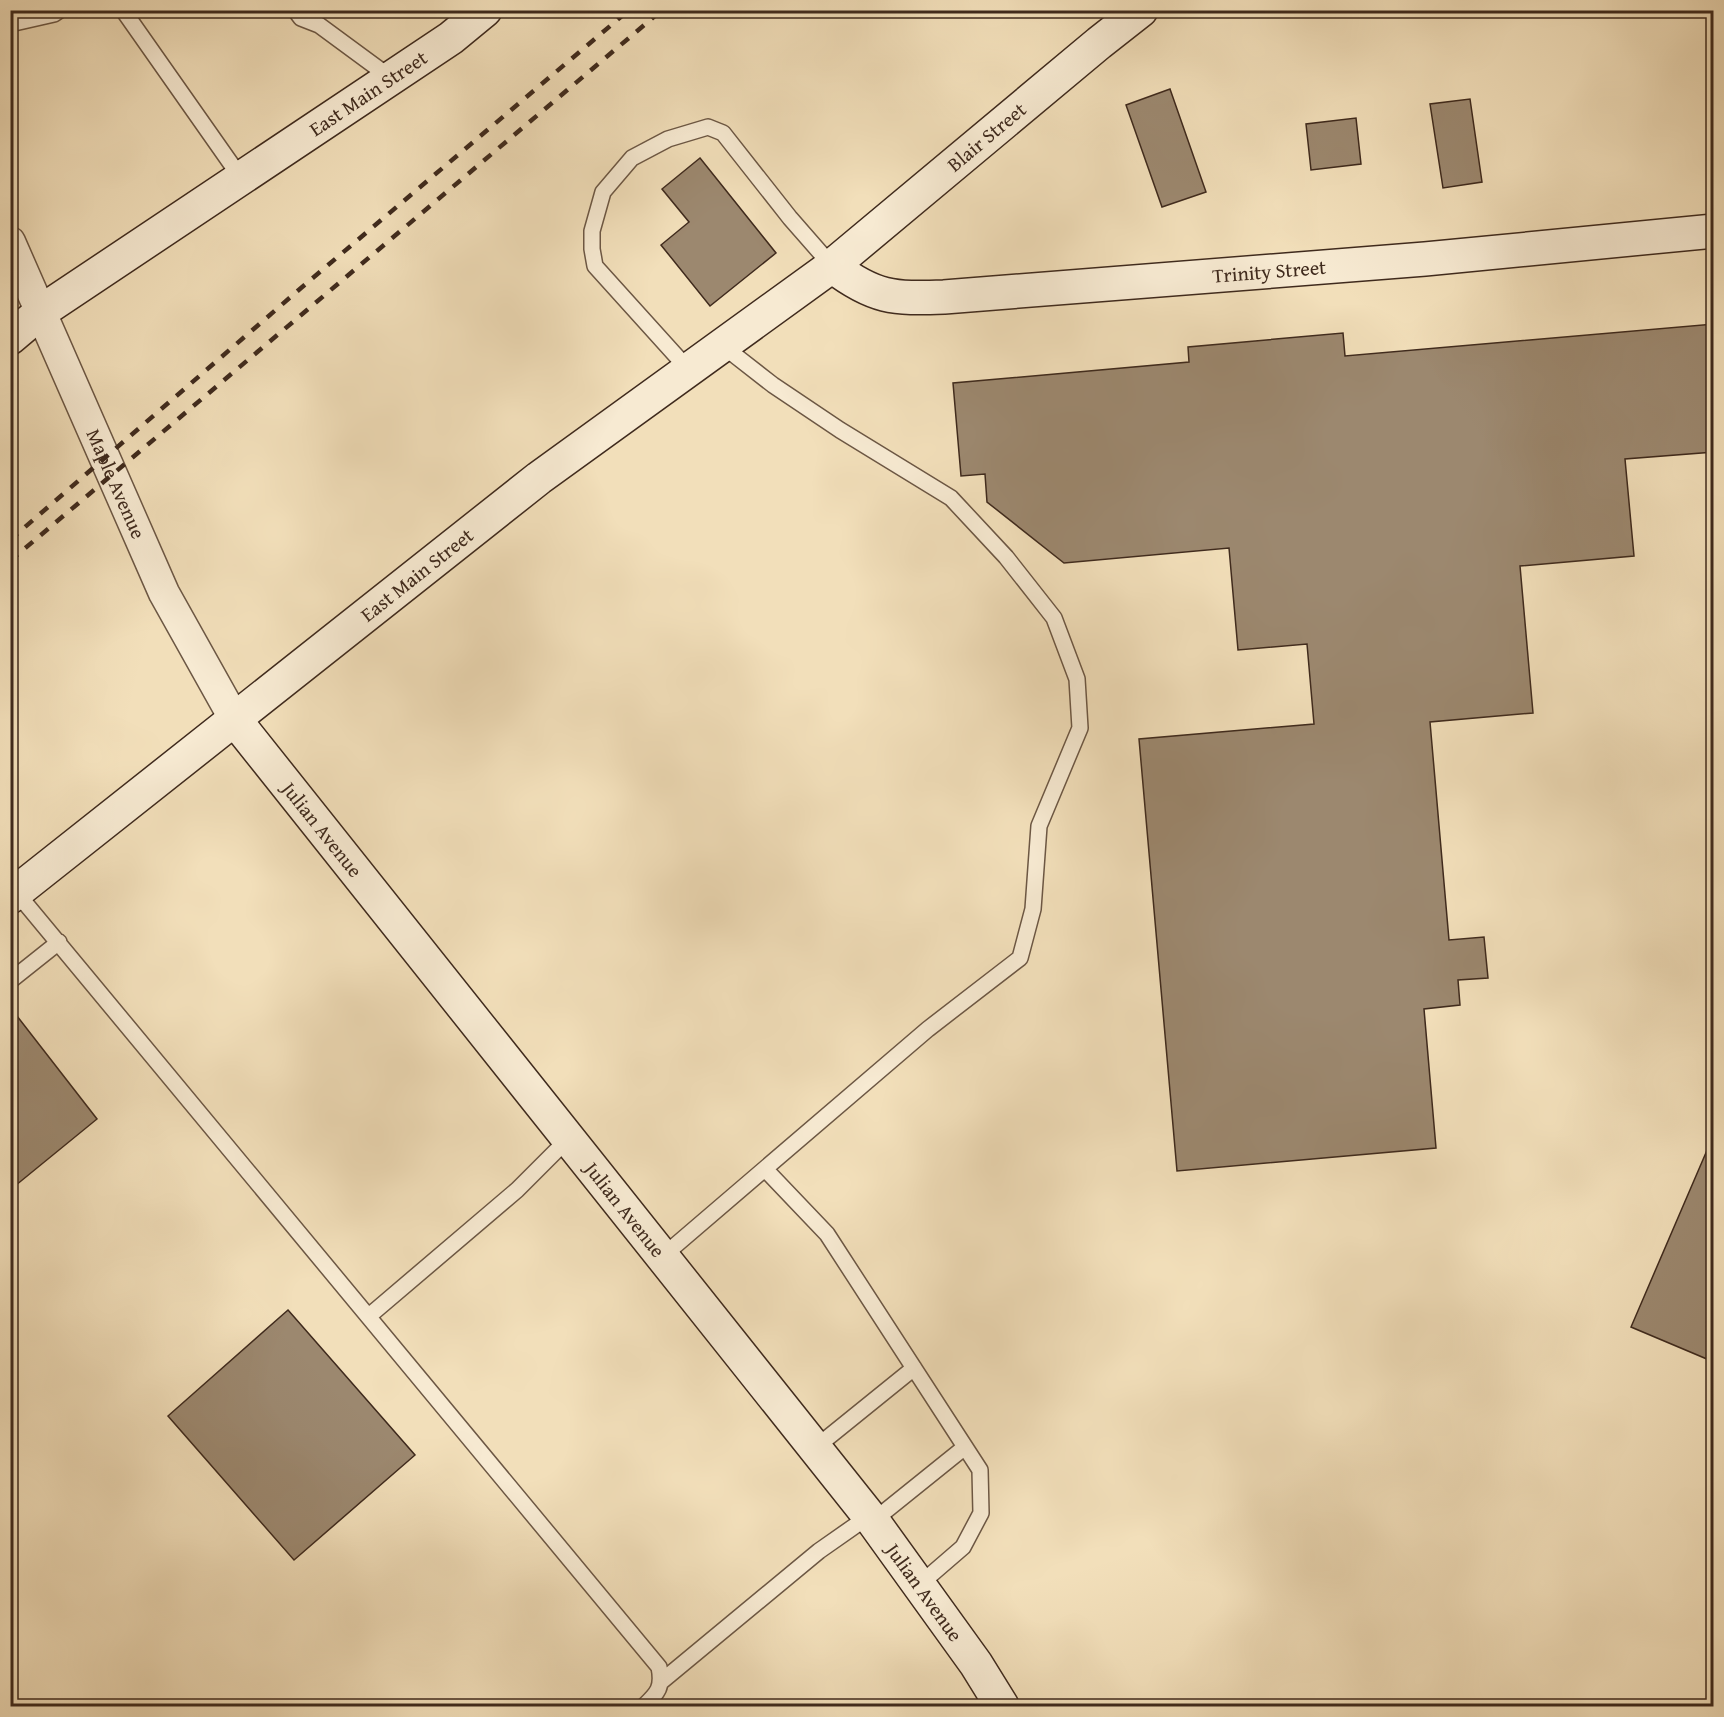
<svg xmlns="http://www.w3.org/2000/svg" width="1724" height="1717" viewBox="0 0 1724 1717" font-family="'Gentium Book Plus',serif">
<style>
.building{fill:#9c886f;stroke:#3f2a1d;stroke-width:1.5}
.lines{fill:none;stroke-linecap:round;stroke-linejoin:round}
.lane-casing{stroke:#6c5744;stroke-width:18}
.street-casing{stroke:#6c5744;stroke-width:33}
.secondary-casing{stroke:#3f2a1d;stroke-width:36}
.lane{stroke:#f7ead2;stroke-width:15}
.street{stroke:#f7ead2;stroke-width:30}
.secondary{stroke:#f7ead2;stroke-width:33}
.rail{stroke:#3f2a1d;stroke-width:4.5;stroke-dasharray:10 10;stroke-linecap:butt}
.labels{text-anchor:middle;stroke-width:4.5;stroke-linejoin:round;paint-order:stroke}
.street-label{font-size:20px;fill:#3f2a1d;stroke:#f7ead2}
</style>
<rect width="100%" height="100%" fill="#f2dfba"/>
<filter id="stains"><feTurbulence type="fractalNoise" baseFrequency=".00333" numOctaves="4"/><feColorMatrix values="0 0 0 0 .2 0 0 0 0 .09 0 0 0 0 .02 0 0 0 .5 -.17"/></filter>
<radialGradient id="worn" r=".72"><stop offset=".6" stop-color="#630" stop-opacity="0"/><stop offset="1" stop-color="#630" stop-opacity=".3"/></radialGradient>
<path class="building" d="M 1170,89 L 1206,192 L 1162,207 L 1126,105 Z
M 1470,99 L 1482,182 L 1443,188 L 1430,104 Z
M 1356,118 L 1361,164 L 1311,170 L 1306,124 Z
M 700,158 L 776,253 L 710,306 L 661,245 L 689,222 L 662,189 Z
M 1714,324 L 1714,452 L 1625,459 L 1634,556 L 1520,566 L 1533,713 L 1430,722 L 1449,940 L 1484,937 L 1488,978 L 1458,980 L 1460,1005 L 1424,1009 L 1436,1148 L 1177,1171 L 1139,739 L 1314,724 L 1307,644 L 1238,650 L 1229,548 L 1064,563 L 987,502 L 985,474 L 961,476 L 953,383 L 1189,362 L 1188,347 L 1343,333 L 1345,356 Z
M 17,1016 L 97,1119 L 10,1190 L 10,1021 Z
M 1714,1134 L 1714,1362 L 1631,1327 Z
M 288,1310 L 415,1455 L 294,1560 L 168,1416 Z"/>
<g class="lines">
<g class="lane-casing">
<path id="lane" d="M 123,10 L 241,178
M 295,10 L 301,18 L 319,25 L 391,78
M 10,24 L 54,14 L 60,10
M 688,369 L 595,266 L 592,249 L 592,231 L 603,192 L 632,158 L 668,139 L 708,127 L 723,133 L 790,218 L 832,266
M 16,892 L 659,1667 C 663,1687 658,1693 644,1706
M 10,981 L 59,942
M 765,1169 L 827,1234 L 980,1470 L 981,1513 L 963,1547 L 919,1585
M 663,1256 L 928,1029 L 1020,958 L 1033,909 L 1039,826 L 1080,728 L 1077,679 L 1054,618 L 1006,557 L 951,498 L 840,430 L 773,385 L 723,346
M 369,1316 L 517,1190 L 569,1138
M 815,1448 L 914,1368
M 873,1521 L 965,1447
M 662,1681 L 819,1551 L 869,1516"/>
</g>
<g class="street-casing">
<g id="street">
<path id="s1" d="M 10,242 L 164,593 L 235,720"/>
</g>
</g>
<g class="secondary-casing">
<g id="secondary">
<path id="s2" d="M 832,266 C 874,298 893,299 944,297 L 1425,259 L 1714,231"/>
<path id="s3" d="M 10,338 L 42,311 L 451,38 L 485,10"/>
<path id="s4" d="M 235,720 L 873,1521 L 976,1664 L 1002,1706"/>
<path id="s5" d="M 10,897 L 539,478 L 832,266 L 1099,43 L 1141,10"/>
</g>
</g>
<use href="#lane" class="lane"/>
<use href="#street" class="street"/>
<use href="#secondary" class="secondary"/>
<path class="rail" d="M 10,540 L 301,288 L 629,10
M 10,561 L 662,10"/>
</g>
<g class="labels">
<g class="street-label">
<text dy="7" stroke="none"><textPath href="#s3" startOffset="434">East Main Street</textPath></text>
<text dy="7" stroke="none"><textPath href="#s5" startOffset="1238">Blair Street</textPath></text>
<text dy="7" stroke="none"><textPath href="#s2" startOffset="446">Trinity Street</textPath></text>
<text dy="7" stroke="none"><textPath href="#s1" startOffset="264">Maple Avenue</textPath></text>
<text dy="7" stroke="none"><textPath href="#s5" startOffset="519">East Main Street</textPath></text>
<text dy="7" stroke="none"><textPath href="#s4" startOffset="140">Julian Avenue</textPath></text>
<text dy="7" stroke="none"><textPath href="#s4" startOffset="626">Julian Avenue</textPath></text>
<text dy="7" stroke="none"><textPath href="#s4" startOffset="1112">Julian Avenue</textPath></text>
</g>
</g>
<rect width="1724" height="1717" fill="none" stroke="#f2dfba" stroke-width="36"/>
<rect x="12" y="12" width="1700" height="1693" fill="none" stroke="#3f2a1d" stroke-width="3"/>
<rect x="18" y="18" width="1688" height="1681" fill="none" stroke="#3f2a1d" stroke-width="1.5"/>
<rect width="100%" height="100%" filter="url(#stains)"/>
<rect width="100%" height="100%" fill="url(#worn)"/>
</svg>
